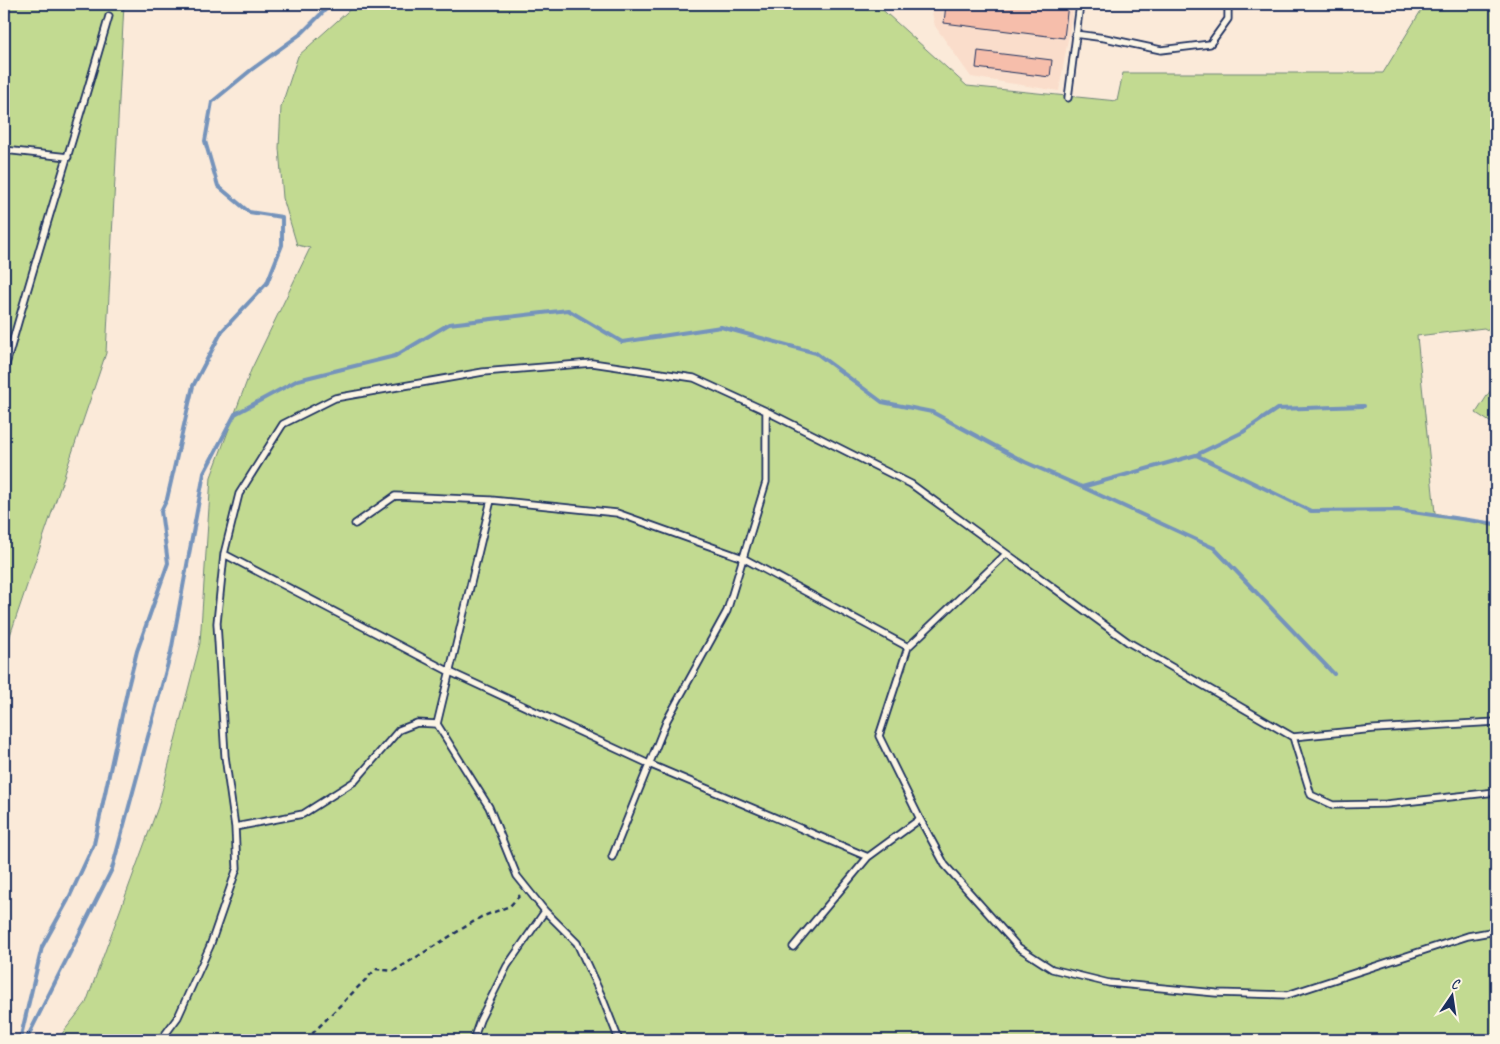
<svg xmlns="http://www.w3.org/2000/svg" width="1500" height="1044" viewBox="0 0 1500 1044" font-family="Caveat,sans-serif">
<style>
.built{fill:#faddcb}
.green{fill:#c2da91;stroke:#6e8478}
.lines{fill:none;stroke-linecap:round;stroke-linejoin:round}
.stream{stroke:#7493bb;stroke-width:4}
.building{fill:#f6beab;stroke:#1b2f5e}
.service-casing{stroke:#1b2f5e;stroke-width:9}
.path{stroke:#1b2f5e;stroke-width:2.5;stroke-dasharray:5 4;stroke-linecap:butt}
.service{stroke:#fcf5e5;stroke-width:5.5}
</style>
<rect width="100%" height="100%" fill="#fbead9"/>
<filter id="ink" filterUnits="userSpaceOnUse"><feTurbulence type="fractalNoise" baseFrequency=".02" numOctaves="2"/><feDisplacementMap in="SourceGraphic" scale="10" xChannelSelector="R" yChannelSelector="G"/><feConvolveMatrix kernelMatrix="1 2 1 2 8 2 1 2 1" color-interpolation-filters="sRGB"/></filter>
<g filter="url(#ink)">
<path class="built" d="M 930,4 L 1074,4 L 1059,91 L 971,77 L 935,26 Z"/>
<path class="green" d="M 4,4 L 124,4 L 106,353 L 4,653 Z
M 356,4 L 876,4 L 967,86 L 1117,101 L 1123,73 L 1383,73 L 1425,4 L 1496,4 L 1496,335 L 1484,328 L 1417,336 L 1435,513 L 1496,527 L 1496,1040 L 57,1040 L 86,1003 L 158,807 L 200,643 L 211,477 L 251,370 L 310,248 L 297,245 L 283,198 L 279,148 L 281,107 L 298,56 Z
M 1496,382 L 1496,426 L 1476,413 Z"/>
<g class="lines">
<path class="stream" d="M 1196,455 L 1311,511 L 1398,510 L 1496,524
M 1082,487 L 1214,548 L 1334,674
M 20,1040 L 42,947 L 68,900 L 94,844 L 128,687 L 137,651 L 168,563 L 161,511 L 167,499 L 193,386 L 222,331 L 267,283 L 282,245 L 282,217 L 249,212 L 218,186 L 205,141 L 212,102 L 251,70 L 302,33 L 331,4
M 26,1040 L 112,869 L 171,652 L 204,473 L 235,414 L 298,380 L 395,356 L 449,324 L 568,310 L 622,342 L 721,327 L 816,353 L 882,402 L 932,412 L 1025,462 L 1082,487 L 1196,455 L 1243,432 L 1277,409 L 1364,406"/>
</g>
<path class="building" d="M 946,4 L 1068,4 L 1064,38 L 944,23 Z
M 978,51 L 1052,60 L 1050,77 L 976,68 Z"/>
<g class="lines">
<g class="service-casing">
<path id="service" d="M 1075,34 L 1105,38 L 1161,50 L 1210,44 L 1228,19 L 1228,4
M 1068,98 L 1080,4
M 4,150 L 68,157
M 4,372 C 37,252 75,135 109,16
M 491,500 L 437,724 L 489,807 L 517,876 L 545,911 L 577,943 L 602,997 L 619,1040
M 355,524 L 395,496 L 491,500 L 617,513 L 743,558 L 908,647
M 224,554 L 450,672 L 649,764 L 868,857
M 1006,554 L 908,647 L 879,736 L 920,819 L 945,865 L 1018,947 L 1052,969 L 1109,983 L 1216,993 L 1287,995 L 1468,936 L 1496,931
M 1293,737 L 1311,795 L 1333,805 L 1386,804 L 1496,792
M 235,827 L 303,814 L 355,781 L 399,730 L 417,723 L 437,724
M 612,857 L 667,720 L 727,611 L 766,482 L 766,411
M 793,947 L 868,857 L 920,819
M 161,1040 L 178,1017 L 210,946 L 237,868 L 235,827 L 225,756 L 217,623 L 224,554 L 239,494 L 283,424 L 335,398 L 483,372 L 592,363 L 694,378 L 766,411 L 911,484 L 1128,642 L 1293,737 L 1374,729 L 1496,722
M 473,1040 L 480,1020 L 507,966 L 545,911"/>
</g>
<path class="path" d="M 306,1040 L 376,969 L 394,971 L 481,917 L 510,906 L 522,893"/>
<use href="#service" class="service"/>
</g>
</g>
<rect width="1500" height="1044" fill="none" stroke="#fcf5e5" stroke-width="20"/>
<rect x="10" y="10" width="1480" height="1024" fill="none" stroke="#1b2f5e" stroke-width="2" filter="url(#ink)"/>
<g transform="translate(1452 996) rotate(13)" stroke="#fcf5e5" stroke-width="4" paint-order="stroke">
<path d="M0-4L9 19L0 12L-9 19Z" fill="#1b2f5e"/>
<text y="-8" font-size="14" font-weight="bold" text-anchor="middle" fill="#1b2f5e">С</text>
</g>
</svg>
